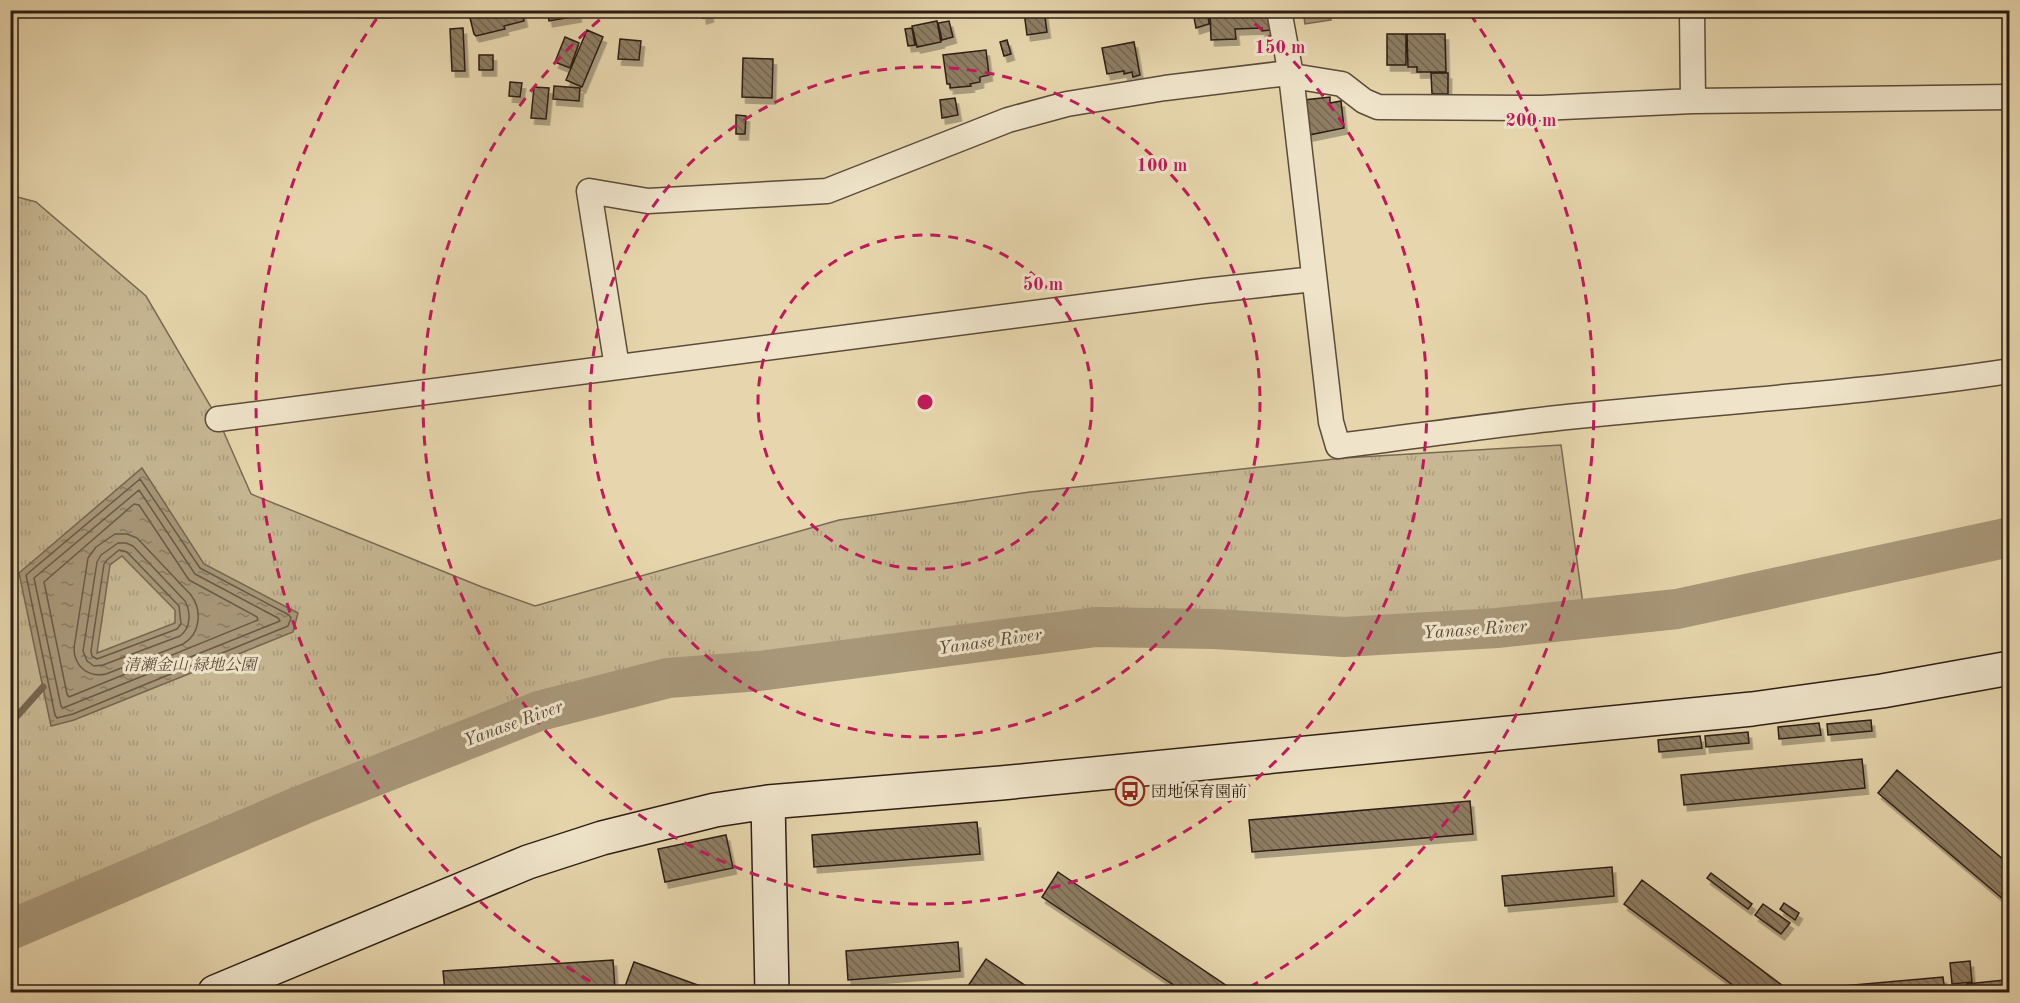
<svg xmlns="http://www.w3.org/2000/svg" width="2020" height="1003" viewBox="0 0 2020 1003" font-family="'Old Standard TT','Noto Serif JP',serif">
<style>
.park{fill:url(#park-tufts);stroke:#7a6a54;stroke-width:1.5}
.water{fill:url(#water-ripples);stroke:#776651;stroke-width:1.5;fill-rule:evenodd}
.lines{fill:none;stroke-linecap:round;stroke-linejoin:round}
.shore{stroke:#6a5a46;stroke-width:1.5}
.stream{stroke:#776651;stroke-width:7}
.river{stroke:#a89779;stroke-width:40}
.building{fill:url(#building-back-hatch);stroke:#2d1d14;stroke-width:1.5;filter:url(#shadow)}
.street-casing{stroke:#5c4b3a;stroke-width:27}
.secondary-casing{stroke:#2d1d14;stroke-width:36}
.street{stroke:#efe4ca;stroke-width:24}
.secondary{stroke:#efe4ca;stroke-width:33}
.ring{fill:none;stroke:#c2185b;stroke-width:3;stroke-dasharray:10 8}
.labels{text-anchor:middle;stroke-width:6;stroke-linejoin:round;paint-order:stroke}
.park-label{font-size:16px;font-style:italic;fill:#5b4b3a;stroke:#efe4ca}
.poi-label{font-size:16px;fill:#2d1d14;stroke:#efe4ca;text-anchor:start}
.water-label{font-size:18px;font-style:italic;fill:#584837;stroke:#efe4ca}
.centre{fill:#c2185b;stroke:#efe4ca;stroke-width:3}
.ring-label{font-size:18px;text-anchor:middle;font-weight:bold;fill:#c2185b;stroke:#efe4ca;stroke-width:6;stroke-linejoin:round;paint-order:stroke}
</style>
<defs>
<pattern id="park-tufts" width="24" height="20" patternUnits="userSpaceOnUse" patternTransform="scale(1.5)"><rect width="24" height="20" fill="#c7b793"/><path d="M3 7l-1-3M5 7V3M7 7l1-3M15 17l-1-3M17 17v-4M19 17l1-3" fill="none" stroke="#ab9d7e"/></pattern>
<pattern id="water-ripples" width="26" height="14" patternUnits="userSpaceOnUse" patternTransform="scale(1.5)"><rect width="26" height="14" fill="#a89779"/><path d="M2 4q2-2 4 0t4 0M15 11q2-2 4 0t4 0" fill="none" stroke="#897b62"/></pattern>
<pattern id="building-back-hatch" width="6" height="6" patternUnits="userSpaceOnUse" patternTransform="scale(1.5)"><rect width="6" height="6" fill="#8e7d64"/><path d="M-1 5l2 2M0 0l6 6M5-1l2 2" fill="none" stroke="#746651"/></pattern>
<filter id="shadow"><feDropShadow dx="3.5" dy="6" stdDeviation="0" flood-color="#0004"/></filter>
</defs>
<rect width="100%" height="100%" fill="#e7d6ad"/>
<filter id="stains"><feTurbulence type="fractalNoise" baseFrequency=".00333" numOctaves="4"/><feColorMatrix values="0 0 0 0 .2 0 0 0 0 .09 0 0 0 0 .02 0 0 0 .5 -.17"/></filter>
<radialGradient id="worn" r=".72"><stop offset=".6" stop-color="#630" stop-opacity="0"/><stop offset="1" stop-color="#630" stop-opacity=".3"/></radialGradient>
<path class="park" d="M 10,195 L 36,202 L 146,296 L 218,419 L 251,494 L 482,587 L 535,606 L 839,520 L 1030,492 L 1344,458 L 1561,445 L 1585,619 L 1096,627 L 668,678 L 539,711 L 11,934 Z"/>
<path class="water" d="M 1303,11 L 1329,11 L 1331,20 L 1305,24 Z
M 142,468 L 204,564 L 298,613 L 293,632 L 74,720 L 51,726 L 19,573 ZM 122,556 L 175,610 L 175,623 L 97,653 L 110,565 Z"/>
<g class="lines">
<path class="shore" d="M 140,479 L 200,568 L 289,615 L 291,618 L 288,626 L 73,714 L 57,718 L 55,715 L 26,575 Z
M 139,490 L 195,574 L 278,618 L 280,621 L 63,708 L 61,706 L 34,578 Z
M 134,504 L 139,505 L 189,580 L 257,617 L 258,620 L 69,697 L 67,694 L 44,582 Z
M 115,534 L 127,534 L 137,538 L 191,595 C 202,610 201,634 183,644 L 106,674 C 88,678 74,666 74,648 L 88,558 L 96,547 Z
M 118,543 L 126,543 L 133,546 L 185,601 C 191,612 191,628 180,636 L 103,665 L 94,666 L 87,661 L 83,651 L 97,562 L 101,555 Z
M 119,550 L 127,552 L 179,606 L 181,624 L 177,629 L 97,659 L 92,656 L 91,651 L 104,564 L 107,560 Z"/>
<path class="stream" d="M 10,724 L 43,687"/>
<path class="river" d="M 10,930 L 302,805 L 539,711 L 668,678 L 759,671 L 1096,627 L 1215,629 L 1344,637 L 1497,628 L 1677,609 L 2010,537"/>
</g>
<path class="building" d="M 352,10 L 388,10 L 388,12 L 352,12 Z
M 468,10 L 522,10 L 524,21 L 504,26 L 505,29 L 476,36 L 474,34 Z
M 547,10 L 577,10 L 578,16 L 549,21 Z
M 702,10 L 709,10 L 710,16 L 703,18 Z
M 1044,10 L 1047,32 L 1027,35 L 1024,12 Z
M 1208,10 L 1209,24 L 1196,28 L 1193,12 Z
M 1210,10 L 1269,10 L 1270,30 L 1262,31 L 1262,28 L 1235,29 L 1236,39 L 1211,40 Z
M 937,21 L 941,42 L 917,47 L 912,26 Z
M 949,21 L 953,37 L 942,40 L 938,23 Z
M 463,28 L 465,71 L 452,71 L 450,29 Z
M 912,28 L 915,45 L 908,46 L 905,29 Z
M 587,30 L 603,37 L 582,87 L 566,80 Z
M 1387,34 L 1406,34 L 1406,65 L 1387,65 Z
M 1407,34 L 1445,34 L 1446,72 L 1417,72 L 1417,67 L 1408,67 Z
M 565,37 L 579,43 L 570,68 L 555,62 Z
M 620,39 L 641,41 L 639,60 L 618,59 Z
M 1007,40 L 1011,54 L 1004,56 L 1000,42 Z
M 1134,42 L 1140,75 L 1133,77 L 1132,72 L 1124,74 L 1124,71 L 1107,74 L 1102,48 Z
M 986,50 L 989,75 L 980,77 L 980,82 L 970,84 L 971,86 L 950,88 L 950,84 L 947,84 L 943,55 Z
M 479,55 L 493,55 L 493,70 L 479,70 Z
M 743,58 L 773,59 L 772,98 L 742,97 Z
M 1431,73 L 1448,73 L 1448,94 L 1432,94 Z
M 510,82 L 522,83 L 520,97 L 509,96 Z
M 554,86 L 580,88 L 579,101 L 553,99 Z
M 534,87 L 549,88 L 546,119 L 531,118 Z
M 1330,97 L 1330,103 L 1341,101 L 1344,128 L 1309,135 L 1304,100 Z
M 955,98 L 958,115 L 942,118 L 940,100 Z
M 736,115 L 746,116 L 745,134 L 736,134 Z
M 1871,720 L 1872,731 L 1828,735 L 1827,724 Z
M 1819,723 L 1821,735 L 1779,739 L 1778,727 Z
M 1748,732 L 1749,743 L 1706,747 L 1705,736 Z
M 1700,736 L 1702,748 L 1659,752 L 1658,740 Z
M 1862,759 L 1865,788 L 1684,805 L 1681,775 Z
M 1897,770 L 2010,865 L 2010,905 L 1878,793 Z
M 1470,801 L 1473,834 L 1252,852 L 1249,820 Z
M 977,822 L 980,854 L 814,867 L 812,835 Z
M 726,835 L 733,868 L 665,882 L 658,849 Z
M 1612,867 L 1614,896 L 1505,906 L 1502,876 Z
M 1058,872 L 1236,992 L 1184,992 L 1042,897 Z
M 1711,873 L 1752,904 L 1748,909 L 1707,878 Z
M 1642,880 L 1787,989 L 1785,992 L 1742,992 L 1624,904 Z
M 1784,903 L 1799,913 L 1795,920 L 1780,909 Z
M 1763,904 L 1790,923 L 1781,934 L 1755,915 Z
M 958,942 L 960,971 L 848,980 L 846,951 Z
M 986,959 L 1035,992 L 978,992 L 968,986 Z
M 613,960 L 615,989 L 562,992 L 445,992 L 443,971 Z
M 1970,961 L 1972,982 L 1952,984 L 1950,963 Z
M 634,962 L 717,992 L 623,992 Z
M 1943,977 L 1945,992 L 1799,992 L 1798,990 Z
M 2004,980 L 2005,992 L 1968,992 L 1967,984 Z
M 1425,990 L 1426,992 L 1392,992 Z"/>
<g class="lines">
<g class="street-casing">
<path id="street" d="M 1279,10 L 1291,75 L 1331,422 L 1338,446 C 1411,437 1485,426 1558,418 C 1709,402 1860,394 2010,371
M 1692,10 L 1693,101
M 617,367 L 589,191 L 648,201 L 827,191 L 1008,120 L 1067,104 L 1165,88 L 1280,74 L 1342,84 L 1364,101 L 1378,107 L 1541,108 L 1693,101 L 2010,97
M 218,419 L 1204,291 L 1314,279"/>
</g>
<g class="secondary-casing">
<path id="secondary" d="M 768,802 L 772,992
M 215,992 L 528,862 L 602,838 L 715,810 L 768,802 L 1001,783 L 1752,709 L 1882,691 L 2010,668"/>
</g>
<use href="#street" class="street"/>
<use href="#secondary" class="secondary"/>
</g>
<g class="ring">
<circle cx="925" cy="402" r="167"/>
<circle cx="925" cy="402" r="335"/>
<path d="M1241 12A502 502 0 1 1 609 12"/>
<path d="M606 990A669 669 0 0 1 380 14M1470 14A669 669 0 0 1 1244 990"/>
</g>
<defs>
<g id="bus-ring" transform="scale(1.5)"><circle r="9.5" fill="#efe4ca" stroke="#8f2418" stroke-width="1.5"/><path d="M-5-6H5V4H4V6H2V4H-2V6H-4V4H-5ZM-3.5-4V0h7V-4ZM-3.5 1.2v1.5H-2V1.2ZM2 1.2v1.5H3.5V1.2Z" fill="#8f2418"/></g>
</defs>
<g fill-rule="evenodd">
<use href="#bus-ring" x="1130" y="791"/>
</g>
<g class="labels">
<g class="park-label">
<text x="190" y="670">清瀬金山 緑地公園</text>
</g>
<g class="poi-label">
<text x="1151" y="797">団地保育園前</text>
</g>
<g class="water-label">
<text transform="translate(1475 629) rotate(-4)" y="6">Yanase River</text>
<text transform="translate(990 641) rotate(-8)" y="6">Yanase River</text>
<text transform="translate(513 723) rotate(-20)" y="6">Yanase River</text>
</g>
</g>
<circle cx="925" cy="402" r="9" class="centre"/>
<g class="ring-label">
<text x="1280" y="53">150 m</text>
<text x="1531" y="126">200 m</text>
<text x="1162" y="171">100 m</text>
<text x="1043" y="290">50 m</text>
</g>
<rect width="2020" height="1003" fill="none" stroke="#e7d6ad" stroke-width="36"/>
<rect x="12" y="12" width="1996" height="979" fill="none" stroke="#2d1d14" stroke-width="3"/>
<rect x="18" y="18" width="1984" height="967" fill="none" stroke="#2d1d14" stroke-width="1.5"/>
<rect width="100%" height="100%" filter="url(#stains)"/>
<rect width="100%" height="100%" fill="url(#worn)"/>
</svg>
